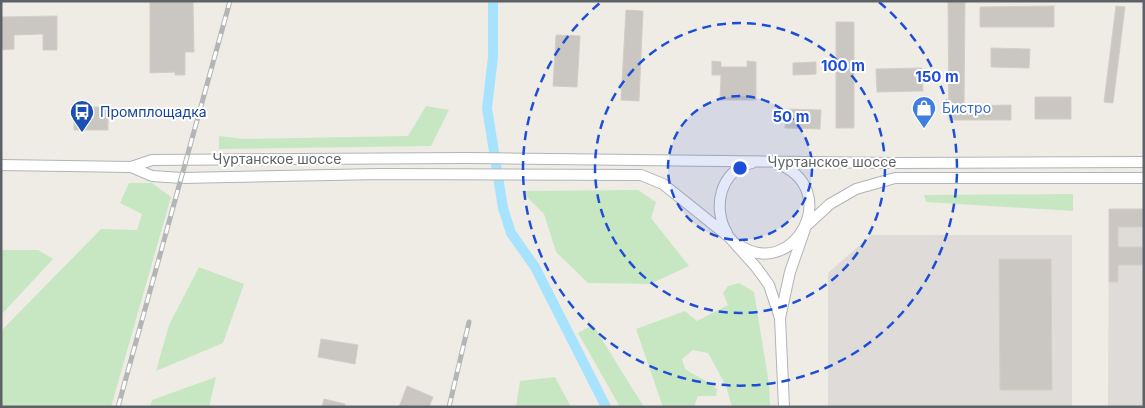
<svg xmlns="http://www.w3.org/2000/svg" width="1145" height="408" viewBox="0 0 1145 408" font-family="Inter,sans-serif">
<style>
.industrial{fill:#dedbd8}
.green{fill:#c7e7c2}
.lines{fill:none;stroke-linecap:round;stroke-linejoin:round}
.canal{stroke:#a7e3fe;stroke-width:10}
.building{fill:#cac7c3;stroke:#d4cdc4}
.minor-casing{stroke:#b1b4b8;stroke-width:12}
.minor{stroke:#fff;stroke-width:10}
.rail-casing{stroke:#b4b5b6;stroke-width:5}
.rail{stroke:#fff;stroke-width:3;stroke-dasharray:9;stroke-linecap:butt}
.ring{fill:none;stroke:#1d4ed8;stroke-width:2.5;stroke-dasharray:9 6}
.labels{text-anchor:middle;stroke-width:4;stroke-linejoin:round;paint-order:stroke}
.shop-label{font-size:14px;fill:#366cbe;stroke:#fff;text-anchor:start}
.transit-label{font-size:14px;fill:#164399;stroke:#fff;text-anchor:start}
.street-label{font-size:14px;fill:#5d6266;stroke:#fff}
.centre{fill:#1d4ed8;stroke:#fff;stroke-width:2.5}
.ring-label{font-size:15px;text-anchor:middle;font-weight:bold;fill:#1d4ed8;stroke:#fff;stroke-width:4;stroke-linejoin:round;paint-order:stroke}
</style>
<rect width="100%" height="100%" fill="#efece6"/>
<path class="industrial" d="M 1109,209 L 1144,209 L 1144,407 L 1108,407 Z
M 871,235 L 1072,235 L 1072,407 L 828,407 L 828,273 Z"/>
<path class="green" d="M 426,106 L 449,110 L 431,146 L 219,149 L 219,136 L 244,139 L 408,136 Z
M 129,183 L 152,183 L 171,197 L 111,407 L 1,407 L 1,331 L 101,229 L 137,230 L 142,214 L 120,203 Z
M 638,190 L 656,202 L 651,218 L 689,266 L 650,284 L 588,283 L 556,252 L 544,214 L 521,191 Z
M 1073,194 L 1073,211 L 926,202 L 924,195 Z
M 1,250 L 38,250 L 53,259 L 1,315 Z
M 199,267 L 244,284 L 223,343 L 156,371 L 169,325 Z
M 739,283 L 754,292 L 769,384 L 770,407 L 732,407 L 726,386 L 708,353 L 693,350 L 682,359 L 685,369 C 696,377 708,380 717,389 L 716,396 L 698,396 L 694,407 L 663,407 L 636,329 L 685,311 L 697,321 L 728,305 L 723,293 L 728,286 Z
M 593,325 L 644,407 L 620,407 L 578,333 Z
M 216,377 L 209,407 L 150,407 L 152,400 Z
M 555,377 L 571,407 L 516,407 L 520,381 Z"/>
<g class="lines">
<path class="canal" d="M 493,1 L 493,57 L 487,108 L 503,208 L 511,233 L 535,267 L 606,407"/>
</g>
<path class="building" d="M 150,1 L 193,1 L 194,52 L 185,52 L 185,75 L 175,75 L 175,72 L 150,73 Z
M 948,1 L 965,1 L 964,106 L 1011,105 L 1011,120 L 949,120 Z
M 1054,6 L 1054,27 L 980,27 L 980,7 Z
M 1116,6 L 1125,7 L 1113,103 L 1104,102 Z
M 626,10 L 643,11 L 639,101 L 621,100 Z
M 57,16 L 57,50 L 43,50 L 43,34 L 14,35 L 14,49 L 1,50 L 1,17 Z
M 836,22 L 854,22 L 854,128 L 836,128 Z
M 556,35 L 580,36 L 577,87 L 553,86 Z
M 991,48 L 1030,49 L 1029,68 L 991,67 Z
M 712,61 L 721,62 L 721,67 L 747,67 L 747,61 L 756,62 L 756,100 L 720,100 L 721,75 L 712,75 Z
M 816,62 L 816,74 L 793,75 L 793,63 Z
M 922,68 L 923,91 L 877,92 L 876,69 Z
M 1035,97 L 1071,97 L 1071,119 L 1035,119 Z
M 91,107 L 108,107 L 108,130 L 74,130 L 74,120 L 91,120 Z
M 786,109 L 821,110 L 820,129 L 785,128 Z
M 1109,209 L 1144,209 L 1144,227 L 1118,227 L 1118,247 L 1144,247 L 1144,265 L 1118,265 L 1118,282 L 1109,282 Z
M 999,259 L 1051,259 L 1052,390 L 1000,390 Z
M 321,339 L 358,345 L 355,364 L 318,357 Z
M 407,386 L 433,397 L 429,407 L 399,407 Z
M 324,399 L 345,404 L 345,407 L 322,407 Z"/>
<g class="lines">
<g class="minor-casing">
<path id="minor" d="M 1,165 L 131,167 L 152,160 L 469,158 L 895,163 L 1144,162
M 131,167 L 152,176 L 182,178 L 380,174 L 641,175 L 663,184 L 729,237 L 756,267 L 769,285 L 780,318
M 727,233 C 712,208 720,170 752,163
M 739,245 C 794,282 845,188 776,163
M 784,407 L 780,318 L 790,272 L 806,226 L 830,204 L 856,189 L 895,178 L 1144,178"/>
</g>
<use href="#minor" class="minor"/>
<g class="rail-casing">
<path id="rail" d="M 118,407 L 230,1
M 449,407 L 469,322"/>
</g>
<use href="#rail" class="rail"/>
</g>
<circle cx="740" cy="168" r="72" fill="#1d4ed8" fill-opacity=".12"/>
<g class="ring">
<circle cx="740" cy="168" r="72"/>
<circle cx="740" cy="168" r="145"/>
<path d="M879 2A217 217 0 1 1 601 2"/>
</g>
<defs>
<g id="shop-pin" transform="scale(1.25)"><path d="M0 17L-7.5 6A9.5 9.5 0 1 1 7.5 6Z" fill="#3f7fe0" stroke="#fff"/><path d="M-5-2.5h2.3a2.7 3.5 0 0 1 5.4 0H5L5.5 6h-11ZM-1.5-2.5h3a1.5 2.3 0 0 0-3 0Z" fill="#fff"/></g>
<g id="bus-pin" transform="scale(1.25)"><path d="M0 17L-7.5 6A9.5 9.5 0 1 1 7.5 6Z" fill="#1a4fb4" stroke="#fff"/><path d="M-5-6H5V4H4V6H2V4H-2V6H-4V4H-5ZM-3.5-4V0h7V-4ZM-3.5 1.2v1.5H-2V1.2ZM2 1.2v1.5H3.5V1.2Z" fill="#fff"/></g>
</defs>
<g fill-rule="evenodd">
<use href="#shop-pin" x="924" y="108"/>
<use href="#bus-pin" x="82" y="112"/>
</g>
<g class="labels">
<g class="shop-label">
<text x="942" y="113">Бистро</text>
</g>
<g class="transit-label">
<text x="100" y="117">Промплощадка</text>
</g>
<g class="street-label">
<text x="277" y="164">Чуртанское шоссе</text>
<text x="832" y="167">Чуртанское шоссе</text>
</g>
</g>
<circle cx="740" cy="168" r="8" class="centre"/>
<g class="ring-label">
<text x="843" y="71">100 m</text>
<text x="937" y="82">150 m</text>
<text x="791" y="122">50 m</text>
</g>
<rect width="1145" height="408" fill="none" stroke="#5d6266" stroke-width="5"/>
</svg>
